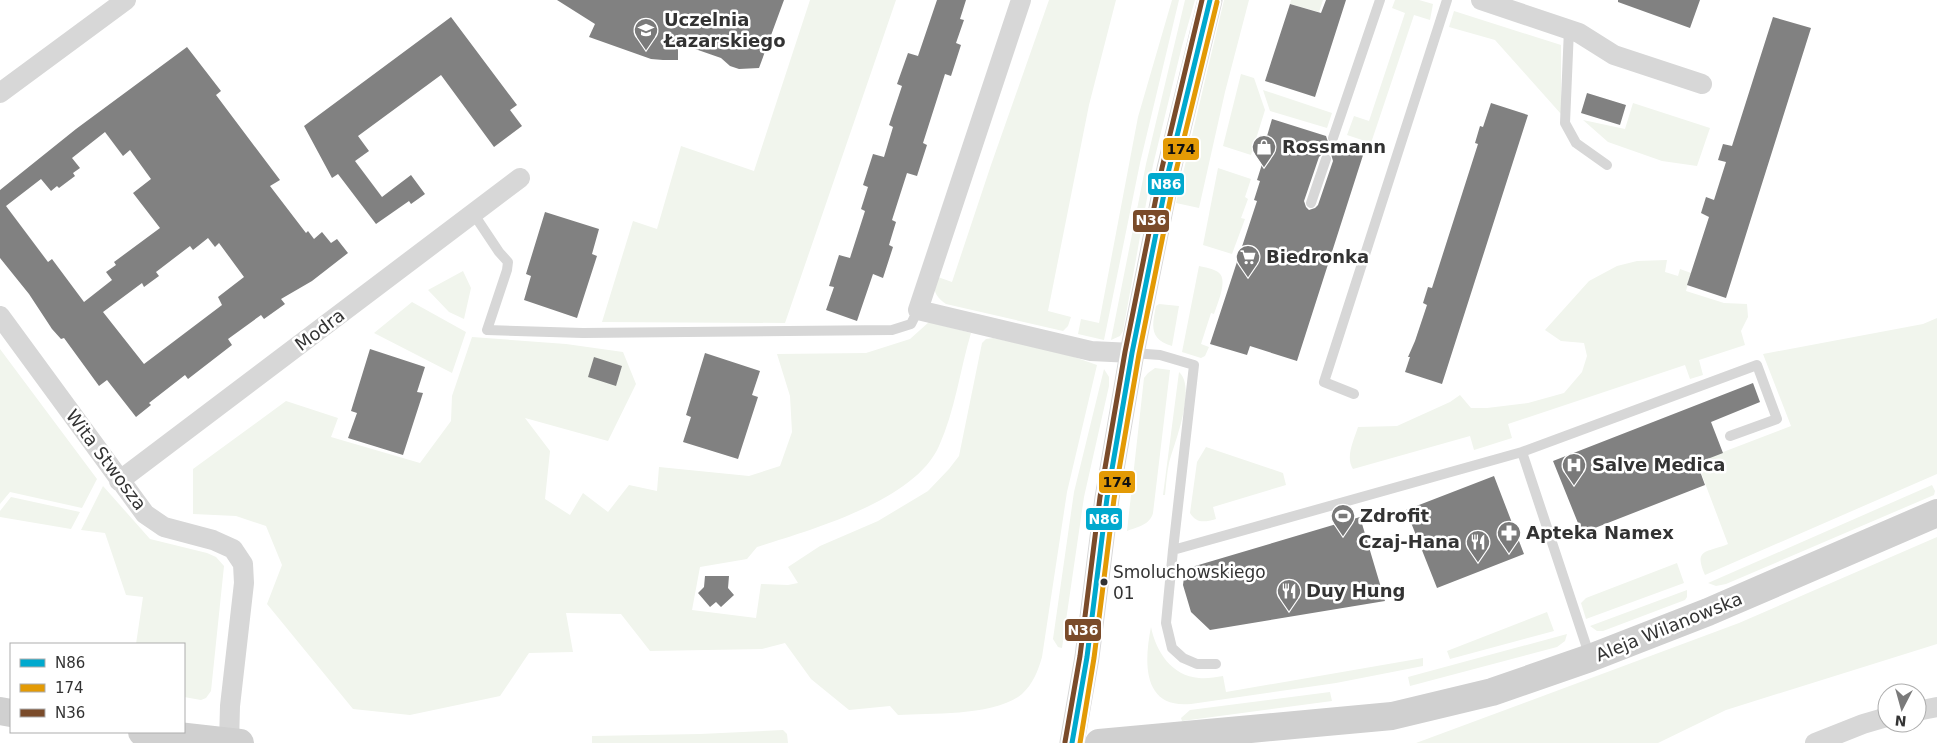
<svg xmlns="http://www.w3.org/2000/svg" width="1937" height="743" viewBox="0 0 1937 743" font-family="'DejaVu Sans',sans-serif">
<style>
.green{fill:#f1f5ed}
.building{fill:#818181;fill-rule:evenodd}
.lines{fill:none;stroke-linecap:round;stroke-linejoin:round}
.service{stroke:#d7d7d7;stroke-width:10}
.minor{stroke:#d7d7d7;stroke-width:20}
.tertiary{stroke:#d7d7d7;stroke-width:25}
.secondary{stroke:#d0d0d0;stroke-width:28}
.bus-1-casing{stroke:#fff;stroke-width:9}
.bus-2-casing{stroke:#fff;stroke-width:9}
.bus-3-casing{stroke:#fff;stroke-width:9}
.bus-1{stroke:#00a9ce;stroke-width:5}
.bus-2{stroke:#e39a05;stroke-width:5}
.bus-3{stroke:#7a4b2a;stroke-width:5}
.bus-dot{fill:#333;stroke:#fff;stroke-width:2}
.labels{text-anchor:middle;stroke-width:5;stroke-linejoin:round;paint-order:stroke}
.bus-label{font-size:17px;fill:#333;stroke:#fff;text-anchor:start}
.poi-label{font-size:18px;font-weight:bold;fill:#333;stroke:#fff;text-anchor:start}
.street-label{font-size:18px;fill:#333;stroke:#fff}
.line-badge{stroke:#fff;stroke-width:2}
.badge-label{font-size:14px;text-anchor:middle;font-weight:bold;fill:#fff}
.pale-badge-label{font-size:14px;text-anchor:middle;font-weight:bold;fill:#111}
</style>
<rect width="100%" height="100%" fill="#fff"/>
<path class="green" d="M 810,0 L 896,0 L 785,323 L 602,322 L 633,221 L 657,229 L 681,146 L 754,171 Z
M 1049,0 L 1116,0 L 1089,105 L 1048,311 L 1071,317 L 1068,326 L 1063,331 L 946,304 C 934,296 933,289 935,276 L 952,282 L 991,165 Z
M 1172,0 L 1179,0 L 1140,163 L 1104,340 L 1078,334 L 1081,319 L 1099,323 L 1138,117 Z
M 1185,0 L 1195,0 L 1182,46 L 1153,165 L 1123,331 L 1120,336 L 1111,340 L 1146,164 Z
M 1224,0 L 1249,0 L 1225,92 L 1199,208 L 1176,203 Z
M 1291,0 L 1323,0 L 1319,12 L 1290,4 Z
M 1395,0 L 1419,0 L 1433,4 L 1430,20 L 1414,15 L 1371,143 L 1347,135 L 1354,116 L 1369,121 L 1405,13 L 1392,8 Z
M 1454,11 L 1561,45 L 1561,114 L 1495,40 L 1449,27 Z
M 1241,74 L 1254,78 L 1265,110 L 1251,155 L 1223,146 Z
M 1263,90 L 1332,113 L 1327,128 L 1270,111 Z
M 1633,103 L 1710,128 L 1697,166 L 1662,161 L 1608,142 L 1583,120 L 1625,129 Z
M 1218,168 L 1251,179 L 1245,197 L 1248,199 L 1241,218 L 1245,219 L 1232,254 L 1203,245 Z
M 1667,260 L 1665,272 L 1678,276 L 1680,269 L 1691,273 L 1686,291 L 1724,303 L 1747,304 L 1748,317 L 1741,331 L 1745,345 L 1699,360 L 1703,375 L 1690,379 L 1685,365 L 1508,424 L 1512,438 L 1474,450 L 1470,436 L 1353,469 C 1345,457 1354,440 1358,427 L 1397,426 L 1450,402 L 1460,395 L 1471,408 L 1487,408 L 1528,403 L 1564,393 L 1582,372 L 1587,356 L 1584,343 L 1561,341 L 1545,330 L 1589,281 L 1617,266 L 1637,261 Z
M 1199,266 C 1204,267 1214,269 1218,272 C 1229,279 1217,304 1214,314 L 1211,313 L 1201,344 L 1209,347 L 1205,356 L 1201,358 L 1182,352 Z
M 463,271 L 471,288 L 464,319 L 449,312 L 428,290 Z
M 412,302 L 466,332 L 452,373 L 374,333 Z
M 1159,304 L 1179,306 L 1172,346 C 1149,339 1152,326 1156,306 Z
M 1937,318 L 1937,474 L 1705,575 C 1693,548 1707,553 1728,544 L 1697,462 L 1791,426 L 1763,354 L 1923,324 Z
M 929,322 L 971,333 C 960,370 955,411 939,446 C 915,501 810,530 757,547 L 747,559 L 700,567 L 692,610 L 756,618 L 761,584 L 788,585 L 798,583 L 788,567 L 820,546 L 878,521 L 928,491 L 949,469 L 959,456 L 982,343 L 986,339 L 993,338 L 1063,353 L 1097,365 L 1067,492 L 1042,657 C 1038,671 1033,684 1022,694 C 995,716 932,713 898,715 L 890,706 L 849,710 L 811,679 L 785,643 L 762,649 L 650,651 L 621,614 L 566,613 L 573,652 L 529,653 L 500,696 L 410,715 L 353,709 L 267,604 L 282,565 L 266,526 L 236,516 L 193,514 L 193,469 L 286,401 L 338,418 L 331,437 L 420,463 L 451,421 L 452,396 L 472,337 L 566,344 L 623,352 L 636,384 L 608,441 L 525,418 L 550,451 L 545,499 L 570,515 L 583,493 L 608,512 L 629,485 L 657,491 L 659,467 L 749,476 L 780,466 L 792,432 L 790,396 L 777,354 L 866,353 L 910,339 Z
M 0,349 L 97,479 L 82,508 L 10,492 L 0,504 Z
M 1155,368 L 1170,370 L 1153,513 C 1150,525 1137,527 1127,531 L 1144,378 L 1148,373 Z
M 1104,369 L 1109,377 L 1109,386 L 1084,497 L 1062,648 L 1058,647 L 1053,639 L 1074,492 Z
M 1179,372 C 1197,388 1174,444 1169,463 C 1167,473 1166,485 1165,495 L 1163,495 Z
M 1206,447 L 1283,473 L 1286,485 L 1213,507 L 1216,519 C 1205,522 1197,524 1190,513 L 1197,462 Z
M 1932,485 L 1935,491 L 1934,495 L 1726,584 L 1716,586 L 1708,583 Z
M 103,486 L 150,539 L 207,553 L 216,557 L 224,566 L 211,691 L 206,698 L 201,700 L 184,697 L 184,644 L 136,644 L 143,597 L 126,595 L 105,533 L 81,530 Z
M 11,497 L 80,512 L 71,529 L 0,517 L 0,511 Z
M 1937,537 L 1937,644 L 1726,710 L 1658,743 L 1416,743 L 1739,623 Z
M 1677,563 L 1684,583 L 1586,619 L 1581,603 L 1586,598 Z
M 1687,590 L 1687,597 L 1685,600 L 1603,631 L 1597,631 L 1590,626 Z
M 1547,612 L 1554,631 L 1450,659 L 1447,651 Z
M 1151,627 C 1156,652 1172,676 1199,678 C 1207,679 1215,677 1223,676 L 1226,692 L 1423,658 L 1423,666 L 1336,683 L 1191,704 C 1142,709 1144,662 1151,627 Z
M 1567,634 L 1565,641 L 1557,647 L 1410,686 L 1408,677 Z
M 1330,692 L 1332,701 L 1182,721 L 1181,718 L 1190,710 Z
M 783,730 L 787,734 L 788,743 L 592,743 L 592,736 L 700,734 Z"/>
<path class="building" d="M 557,0 L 784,0 L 759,68 L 739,69 L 730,66 L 721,58 L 678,43 L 678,60 L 663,60 L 651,59 L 589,37 L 595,24 Z
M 937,0 L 966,0 L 960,19 L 964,20 L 956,43 L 961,45 L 951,76 L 945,74 L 923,143 L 927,145 L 917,176 L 907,173 L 892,220 L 896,222 L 889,245 L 893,247 L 883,278 L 873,274 L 857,321 L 826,310 L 834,287 L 829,286 L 839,255 L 850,258 L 865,211 L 861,209 L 868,187 L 863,185 L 873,154 L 884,157 L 893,127 L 889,125 L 902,86 L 897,84 L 908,53 L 918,56 Z
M 1326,0 L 1346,0 L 1315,97 L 1265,81 L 1290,4 L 1321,13 Z
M 1618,0 L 1700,0 L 1690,28 L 1618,2 Z
M 451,17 L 517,105 L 510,110 L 522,126 L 494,147 L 441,75 L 358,136 L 369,151 L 355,161 L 382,197 L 411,175 L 425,194 L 411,204 L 409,201 L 376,224 L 338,174 L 332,178 L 304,126 Z
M 1773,17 L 1811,28 L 1726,298 L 1687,285 L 1709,217 L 1701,213 L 1706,197 L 1714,200 L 1726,162 L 1718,160 L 1723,144 L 1732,146 Z
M 187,47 L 221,91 L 216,95 L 280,180 L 270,186 L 306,233 L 308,231 L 314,239 L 322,232 L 331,243 L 337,239 L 348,253 L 312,281 L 281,299 L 285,304 L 264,319 L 261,315 L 228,339 L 232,345 L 188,379 L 185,375 L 149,403 L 151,405 L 136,417 L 107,380 L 99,386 L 64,338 L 61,339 L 52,329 L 29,294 L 0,258 L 0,190 L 76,129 ZM 105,132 L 123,156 L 130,150 L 151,179 L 133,193 L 160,228 L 114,262 L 116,265 L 106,272 L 112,280 L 84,302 L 52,259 L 48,262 L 6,206 L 41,179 L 51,191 L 57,186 L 59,188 L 75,176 L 73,173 L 80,168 L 72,158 ZM 208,238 L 215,247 L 219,243 L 244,277 L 218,297 L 222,305 L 144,364 L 103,312 L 142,283 L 144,287 L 159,276 L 156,272 L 190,246 L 193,250 Z
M 1587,93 L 1626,105 L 1620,125 L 1581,113 Z
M 1491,103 L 1528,115 L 1442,384 L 1405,372 L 1410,357 L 1408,357 L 1415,341 L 1427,305 L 1423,303 L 1428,287 L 1432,288 L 1478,144 L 1475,143 L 1480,126 L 1483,127 Z
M 1272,119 L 1326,136 L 1328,142 L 1331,145 L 1337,143 L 1339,141 L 1365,149 L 1297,361 L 1250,346 L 1247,355 L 1210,344 L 1257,201 L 1254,200 L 1260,181 L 1257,180 L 1263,161 L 1260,160 ZM 1324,152 L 1331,154 L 1333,161 L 1318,205 L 1315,208 L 1309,210 L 1306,207 L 1304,201 L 1319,157 Z
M 545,212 L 599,229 L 592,254 L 597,256 L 577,318 L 524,300 L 531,276 L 526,274 Z
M 370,349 L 425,367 L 417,392 L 423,393 L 403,455 L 348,438 L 357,413 L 351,411 Z
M 705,353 L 760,371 L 752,395 L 758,397 L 738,459 L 683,442 L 691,417 L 686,415 Z
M 594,357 L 622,366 L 616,386 L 588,377 Z
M 1753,383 L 1760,402 L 1711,422 L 1723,453 L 1697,463 L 1705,485 L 1582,533 L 1553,461 Z
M 1494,476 L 1524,554 L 1437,588 L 1406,510 Z
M 1360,517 L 1385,601 L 1210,630 L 1191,612 L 1183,585 L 1185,569 Z
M 705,576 L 729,576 L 728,588 L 734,595 L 721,607 L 716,602 L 710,607 L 698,593 L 704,587 Z"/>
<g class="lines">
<path class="service" d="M 1569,29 L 1565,123 L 1576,143 L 1607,165
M 1333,138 L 1380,0
M 1311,203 L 1326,159
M 473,213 L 499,252 L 508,262 L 507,270 L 487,330 L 583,333 L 892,330 L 911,324 L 918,310
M 1132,353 L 1160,355 L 1194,365 L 1173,550
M 1354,394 L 1324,382 L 1447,0
M 1522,452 L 1590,657
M 1216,664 L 1197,664 L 1183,658 L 1172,648 L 1166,623 L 1173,550 L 1522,452 L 1757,365 L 1777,419 L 1730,436"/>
<path class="minor" d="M 1021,0 L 918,310 L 1091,351 L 1132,353
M 1481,0 L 1579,33 L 1614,55 L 1702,84
M 0,93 L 126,0
M 0,316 L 145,514 L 164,527 L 213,540 L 233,549 L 243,564 L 244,583 L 230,706 L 229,743
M 119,481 L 520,178
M 1917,711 L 1937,707
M 1815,743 L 1863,724 L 1887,717"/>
<path class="tertiary" d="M 1072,743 L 1087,657 L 1107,498 L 1132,353 L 1169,169 L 1210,0"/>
<path class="secondary" d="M 0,711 L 11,713
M 142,732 L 240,743
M 1099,743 L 1392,716 L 1492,692 L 1590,658 L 1708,612 L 1937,513"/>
<g class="bus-1-casing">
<path id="bus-1" d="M 1072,743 L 1087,657 L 1107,498 L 1132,353 L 1169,169 L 1210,0"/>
</g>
<g class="bus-2-casing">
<path id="bus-2" d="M 1080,743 L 1094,658 L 1114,499 L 1139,354 L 1176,171 L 1217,2"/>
</g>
<g class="bus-3-casing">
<path id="bus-3" d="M 1065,742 L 1080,656 L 1100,497 L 1125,352 L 1162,168 L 1202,0"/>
</g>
<use href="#bus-1" class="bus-1"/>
<use href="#bus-2" class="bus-2"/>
<use href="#bus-3" class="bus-3"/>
</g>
<defs>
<g id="university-pin" transform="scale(1.25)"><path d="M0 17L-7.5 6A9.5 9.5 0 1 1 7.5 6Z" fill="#7a7a7a" stroke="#fff"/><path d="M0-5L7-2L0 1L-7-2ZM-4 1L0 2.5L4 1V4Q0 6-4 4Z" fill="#fff"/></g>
<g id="shop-pin" transform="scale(1.25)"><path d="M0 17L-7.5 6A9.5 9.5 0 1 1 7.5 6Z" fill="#7a7a7a" stroke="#fff"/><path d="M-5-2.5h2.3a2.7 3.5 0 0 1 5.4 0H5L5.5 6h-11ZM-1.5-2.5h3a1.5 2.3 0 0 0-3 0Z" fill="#fff"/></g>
<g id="supermarket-pin" transform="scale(1.25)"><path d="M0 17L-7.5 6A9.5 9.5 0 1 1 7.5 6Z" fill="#7a7a7a" stroke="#fff"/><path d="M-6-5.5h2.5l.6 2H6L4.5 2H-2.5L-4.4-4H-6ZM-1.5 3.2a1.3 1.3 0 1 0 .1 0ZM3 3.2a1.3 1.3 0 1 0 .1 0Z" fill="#fff"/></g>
<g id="hospital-pin" transform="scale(1.25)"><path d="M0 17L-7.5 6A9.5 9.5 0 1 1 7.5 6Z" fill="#7a7a7a" stroke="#fff"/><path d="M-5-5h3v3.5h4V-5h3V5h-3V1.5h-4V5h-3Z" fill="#fff"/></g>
<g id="stadium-pin" transform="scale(1.25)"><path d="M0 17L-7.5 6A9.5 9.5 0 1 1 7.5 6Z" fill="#7a7a7a" stroke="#fff"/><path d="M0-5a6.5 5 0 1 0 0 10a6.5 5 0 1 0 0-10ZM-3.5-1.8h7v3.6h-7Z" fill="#fff"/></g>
<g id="pharmacy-pin" transform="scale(1.25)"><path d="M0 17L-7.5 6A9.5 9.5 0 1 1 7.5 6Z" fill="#7a7a7a" stroke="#fff"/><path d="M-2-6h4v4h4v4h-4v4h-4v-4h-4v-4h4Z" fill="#fff"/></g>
<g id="restaurant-pin" transform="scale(1.25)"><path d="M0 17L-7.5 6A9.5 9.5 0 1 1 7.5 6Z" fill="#7a7a7a" stroke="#fff"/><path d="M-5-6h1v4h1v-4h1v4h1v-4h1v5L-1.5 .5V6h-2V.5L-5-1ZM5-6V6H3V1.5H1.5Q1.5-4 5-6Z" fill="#fff"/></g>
</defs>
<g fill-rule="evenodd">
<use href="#university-pin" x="646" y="30"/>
<use href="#shop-pin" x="1264" y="147"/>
<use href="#supermarket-pin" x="1248" y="257"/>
<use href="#hospital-pin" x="1574" y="465"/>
<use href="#stadium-pin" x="1343" y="516"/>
<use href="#pharmacy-pin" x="1509" y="533"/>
<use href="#restaurant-pin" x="1478" y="542"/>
<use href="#restaurant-pin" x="1289" y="591"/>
</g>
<circle class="bus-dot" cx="1104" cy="582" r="4.5"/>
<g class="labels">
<g class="bus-label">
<text x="1113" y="578">Smoluchowskiego<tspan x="1113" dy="21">01</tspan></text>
</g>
<g class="poi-label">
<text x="664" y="26">Uczelnia<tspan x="664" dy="21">Łazarskiego</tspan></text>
<text x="1282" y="153">Rossmann</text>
<text x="1266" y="263">Biedronka</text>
<text x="1592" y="471">Salve Medica</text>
<text x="1360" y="522">Zdrofit</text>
<text x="1526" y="539">Apteka Namex</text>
<text x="1460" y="548" text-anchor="end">Czaj-Hana</text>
<text x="1306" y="597">Duy Hung</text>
</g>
<g class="street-label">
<text transform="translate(320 330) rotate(-37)" y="6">Modra</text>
<text transform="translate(106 460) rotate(53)" y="6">Wita Stwosza</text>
<text transform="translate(1669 627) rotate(-22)" y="6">Aleja Wilanowska</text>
</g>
</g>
<g class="line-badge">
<rect x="1162" y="137" width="38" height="24" rx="5" fill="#e39a05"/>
<rect x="1147" y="172" width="38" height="24" rx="5" fill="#00a9ce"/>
<rect x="1132" y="209" width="38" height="24" rx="5" fill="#7a4b2a"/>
<rect x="1098" y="470" width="38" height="24" rx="5" fill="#e39a05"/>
<rect x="1085" y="507" width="38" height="24" rx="5" fill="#00a9ce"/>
<rect x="1064" y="618" width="38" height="24" rx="5" fill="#7a4b2a"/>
</g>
<g class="badge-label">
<text x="1166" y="189">N86</text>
<text x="1151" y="225">N36</text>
<text x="1104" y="524">N86</text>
<text x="1083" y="635">N36</text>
</g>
<g class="pale-badge-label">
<text x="1181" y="154">174</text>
<text x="1117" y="487">174</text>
</g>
<rect x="10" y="643" width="175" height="90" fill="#ffffff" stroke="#adadad"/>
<rect x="20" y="659" width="25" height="8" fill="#00a9ce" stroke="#adadad"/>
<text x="55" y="668" font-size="15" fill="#333333">N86</text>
<rect x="20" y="684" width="25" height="8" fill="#e39a05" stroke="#adadad"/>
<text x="55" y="693" font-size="15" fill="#333333">174</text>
<rect x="20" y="709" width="25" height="8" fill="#7a4b2a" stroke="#adadad"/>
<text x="55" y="718" font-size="15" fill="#333333">N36</text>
<g transform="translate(1902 708) rotate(186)"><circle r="24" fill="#ffffff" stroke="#adadad"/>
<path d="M0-4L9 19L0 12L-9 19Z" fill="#7a7a7a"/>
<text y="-8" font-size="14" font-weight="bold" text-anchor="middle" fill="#333333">N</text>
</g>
</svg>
